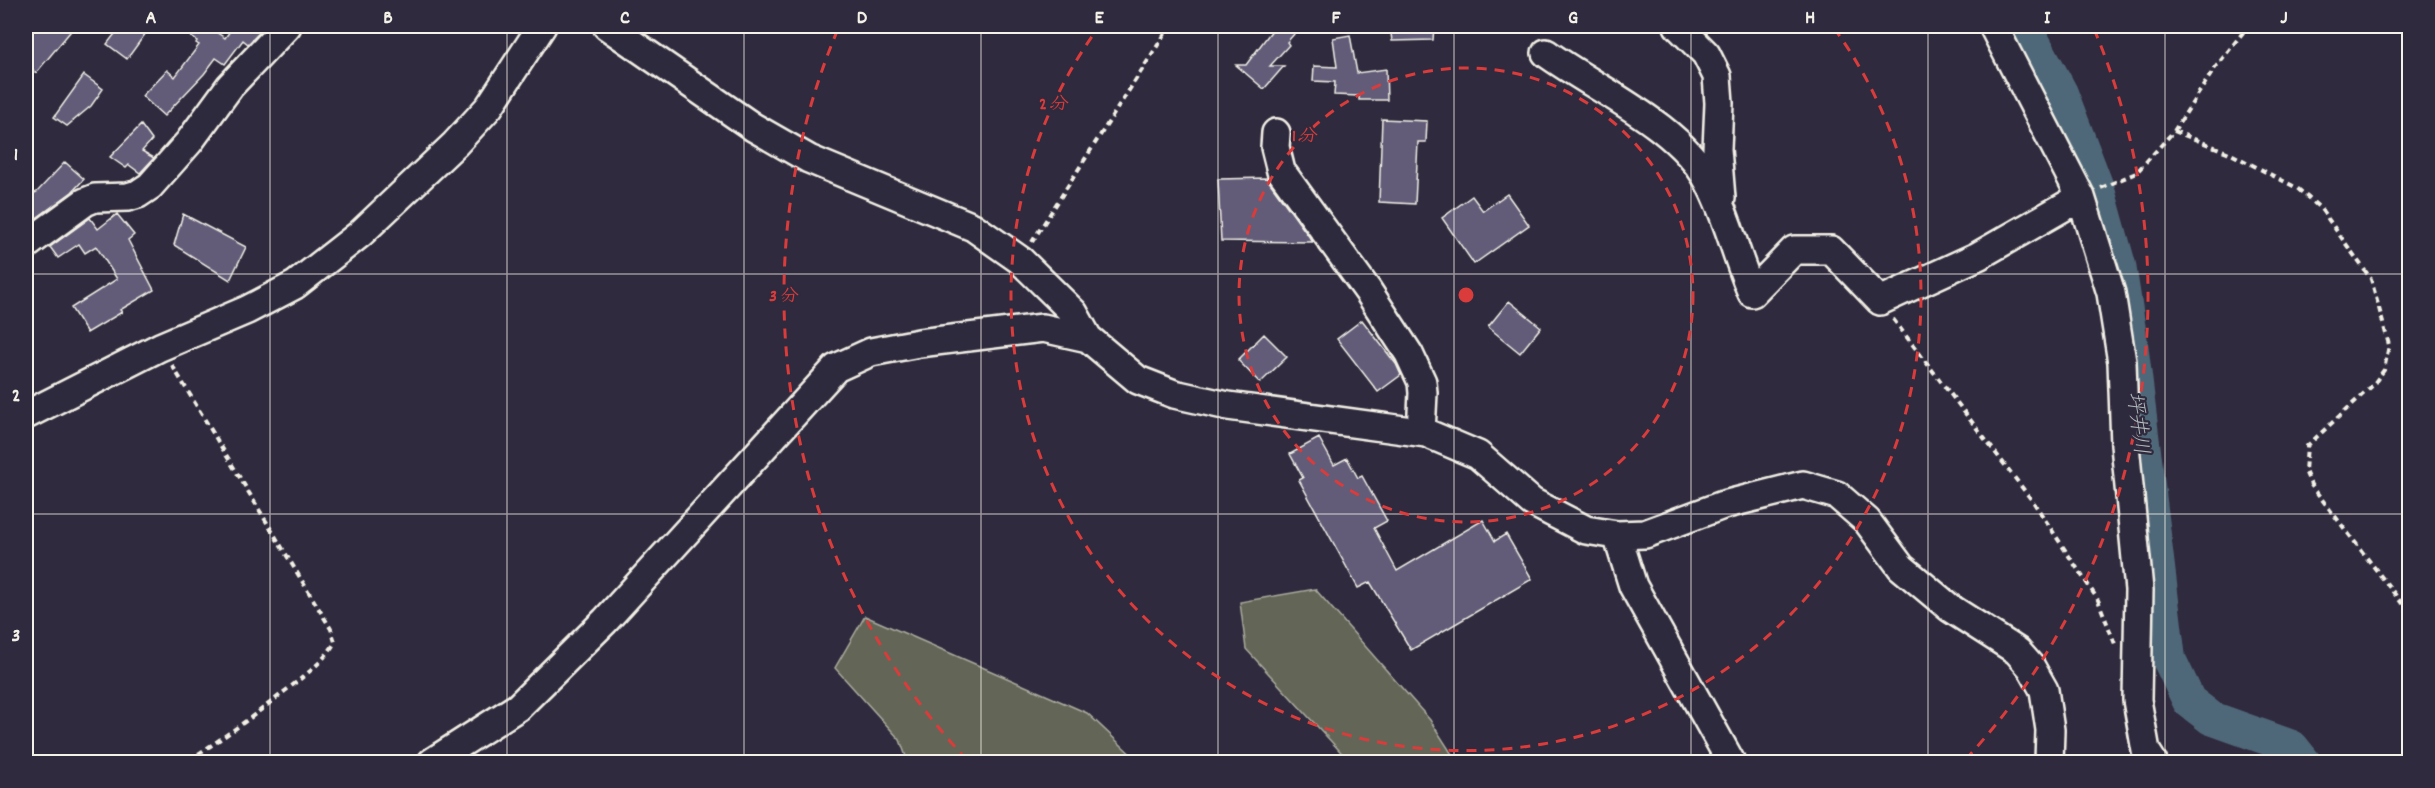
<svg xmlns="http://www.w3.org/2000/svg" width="2435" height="788" viewBox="0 0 2435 788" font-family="Dekko,'Klee One',sans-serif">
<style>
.green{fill:#646657;stroke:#acaca0;stroke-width:1.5}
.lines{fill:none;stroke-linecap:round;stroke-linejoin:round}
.river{stroke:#4f6879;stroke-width:34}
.building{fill:#625b79;stroke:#f4f1e8;stroke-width:1.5}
.minor-casing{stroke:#f4f1e8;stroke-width:32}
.path{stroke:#f4f1e8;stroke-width:4;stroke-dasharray:6 4.5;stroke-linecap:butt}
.minor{stroke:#2f2a3d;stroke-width:27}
.grid{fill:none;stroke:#f4f1e8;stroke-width:1.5;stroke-opacity:0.55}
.ring{fill:none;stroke:#d93c3b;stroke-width:3;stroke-dasharray:10 8}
.labels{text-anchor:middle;stroke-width:4.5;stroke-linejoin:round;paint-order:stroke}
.water-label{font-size:21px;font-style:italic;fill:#b2babc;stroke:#2f2a3d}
.centre{fill:#d93c3b;stroke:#2f2a3d;stroke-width:3}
.ring-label{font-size:18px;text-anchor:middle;font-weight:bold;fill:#d93c3b;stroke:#2f2a3d;stroke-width:4.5;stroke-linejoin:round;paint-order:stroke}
.neatline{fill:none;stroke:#f4f1e8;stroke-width:2}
.grid-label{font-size:20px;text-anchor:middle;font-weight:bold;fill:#f4f1e8}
</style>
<rect width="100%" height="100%" fill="#2f2a3d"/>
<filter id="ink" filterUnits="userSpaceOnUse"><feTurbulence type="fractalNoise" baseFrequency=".0167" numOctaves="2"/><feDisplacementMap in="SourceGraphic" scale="12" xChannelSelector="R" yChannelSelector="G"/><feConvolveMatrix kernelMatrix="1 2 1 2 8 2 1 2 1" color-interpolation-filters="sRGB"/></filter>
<g filter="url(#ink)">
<path class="green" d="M 1315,589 L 1430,720 L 1457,762 L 1350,762 L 1246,649 L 1240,602 Z
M 865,616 L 1087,713 L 1139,762 L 908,762 L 900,740 L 835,668 Z"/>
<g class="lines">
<path class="river" d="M 2025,26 L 2061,93 L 2098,190 L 2119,265 L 2131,343 L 2169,659 L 2189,701 L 2211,718 L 2292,747 L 2304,762"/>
</g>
<path class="building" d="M 26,26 L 75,26 L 36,73 L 26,65 Z
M 121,26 L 151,26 L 127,59 L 107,44 Z
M 176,26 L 207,26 L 225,38 L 230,31 L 223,26 L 266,26 L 248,44 L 243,40 L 225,64 L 216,58 L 204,74 L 164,116 L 142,96 L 167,70 L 175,77 L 199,45 L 196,43 L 197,41 Z
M 1275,26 L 1284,26 L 1295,33 L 1287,42 L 1289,45 L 1270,66 L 1284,66 L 1264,89 L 1236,65 L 1246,65 Z
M 1390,26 L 1434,26 L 1433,40 L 1392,41 Z
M 1350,35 L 1357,73 L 1386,69 L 1387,100 L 1359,100 L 1359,96 L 1334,95 L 1335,82 L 1313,81 L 1314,66 L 1337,67 L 1333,38 Z
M 84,75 L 103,89 L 91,106 L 67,126 L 54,117 Z
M 1382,119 L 1427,121 L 1426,142 L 1418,142 L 1415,204 L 1379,202 Z
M 141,125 L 152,140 L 142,151 L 154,158 L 140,173 L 129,165 L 126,168 L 110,157 Z
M 65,162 L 84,179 L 72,192 L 31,222 L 26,213 L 26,197 L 37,192 Z
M 1267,178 L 1268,180 L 1313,242 L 1221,241 L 1218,179 Z
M 1507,194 L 1529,225 L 1474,264 L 1442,218 L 1472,196 L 1483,211 Z
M 117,214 L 134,235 L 128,240 L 154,290 L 120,310 L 122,312 L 87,333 L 71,308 L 117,279 L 96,246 L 85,253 L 79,244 L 58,258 L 50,247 L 90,218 L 98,229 Z
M 183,214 L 246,247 L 230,280 L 174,245 Z
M 1509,301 L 1541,327 L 1520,353 L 1488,327 Z
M 1362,320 L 1396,364 L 1401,375 L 1378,392 L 1337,339 Z
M 1264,334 L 1287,357 L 1260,383 L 1238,360 Z
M 1319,438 L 1334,465 L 1347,458 L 1358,478 L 1362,476 L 1387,521 L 1374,528 L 1397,571 L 1483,520 L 1495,541 L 1506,534 L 1532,579 L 1411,650 L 1370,582 L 1358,588 L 1299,480 L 1303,478 L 1290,454 Z"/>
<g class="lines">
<g class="minor-casing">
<path id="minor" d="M 607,26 L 753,127 L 809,159 L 973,227 L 1020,260 L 1074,313 L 1088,338 L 1138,380 L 1174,394 L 1228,406 L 1426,433 L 1478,455 L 1532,502 L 1586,530 L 1617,535 L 1645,534 L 1723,505 L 1803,485 L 1837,495 L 1867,521 L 1901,567 L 1950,608 L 2017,651 L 2031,667 L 2044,690 L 2050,730 L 2049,762
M 1678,26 L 1706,54 L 1717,76 L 1719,103 L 1717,149 L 1721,198
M 1993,26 L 2081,197 L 2111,293 L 2122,362 L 2125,445 L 2139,590 L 2137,700 L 2146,751 L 2153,762
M 1546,53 C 1597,90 1679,125 1709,182 C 1728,217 1736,257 1752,293 L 1794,250 L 1831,250 L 1880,301 L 1978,256 L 2081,197
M 1276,133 L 1275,147 L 1281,171 L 1368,291 L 1409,354 L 1422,382 L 1423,393 L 1421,432
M 26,245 L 85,202 L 95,198 L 128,197 L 138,194 L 150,186 L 189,142 L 230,86 L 287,26
M 26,415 L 160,347 L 247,310 L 295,285 L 360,234 L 455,144 L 489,107 L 542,26
M 1617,535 L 1633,586 L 1731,762
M 432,762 L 518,707 L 605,621 L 836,368 L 871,352 L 919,343 L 1043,328 L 1088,338"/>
</g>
<path class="path" d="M 2174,131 L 2227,152 L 2297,188 L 2321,209 L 2371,279 L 2389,345 L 2384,370 L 2373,385 L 2307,446 L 2305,471 L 2311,485 L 2410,614
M 2101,188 L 2136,173 L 2174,131 L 2215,68 L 2248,26
M 1032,242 L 1170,26
M 1893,319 L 2034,503 L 2098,600 L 2115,644
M 172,365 L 331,629 L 335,642 C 324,662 303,677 285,691 C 253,717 220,740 186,762"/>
<use href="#minor" class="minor"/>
</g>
</g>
<path class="grid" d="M 270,26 L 270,762M 507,26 L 507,762M 744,26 L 744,762M 981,26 L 981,762M 1218,26 L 1218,762M 1454,26 L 1454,762M 1691,26 L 1691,762M 1928,26 L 1928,762M 2165,26 L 2165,762M 26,274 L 2410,274M 26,514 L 2410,514"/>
<g class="ring">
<circle cx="1466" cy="295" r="227"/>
<path d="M1834 28A455 455 0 1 1 1098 28"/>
<path d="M967 760A682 682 0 0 1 838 29M2094 29A682 682 0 0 1 1965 760"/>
</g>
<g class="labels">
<g class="water-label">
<text transform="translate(2139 423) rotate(83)" y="7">坪井川</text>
</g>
</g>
<circle cx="1466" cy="295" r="9" class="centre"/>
<g class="ring-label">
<text x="1054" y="109">2 分</text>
<text x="1305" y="141">1 分</text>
<text x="784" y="301">3 分</text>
</g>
<rect width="2435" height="788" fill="none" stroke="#2f2a3d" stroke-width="66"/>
<rect x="33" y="33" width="2369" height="722" class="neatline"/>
<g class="grid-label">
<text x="151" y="23">A</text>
<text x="388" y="23">B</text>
<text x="625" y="23">C</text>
<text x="862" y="23">D</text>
<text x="1099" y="23">E</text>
<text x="1336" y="23">F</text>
<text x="1573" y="23">G</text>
<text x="1810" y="23">H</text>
<text x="2047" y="23">I</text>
<text x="2284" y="23">J</text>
<text x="16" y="160">1</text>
<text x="16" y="401">2</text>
<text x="16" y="641">3</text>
</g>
</svg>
